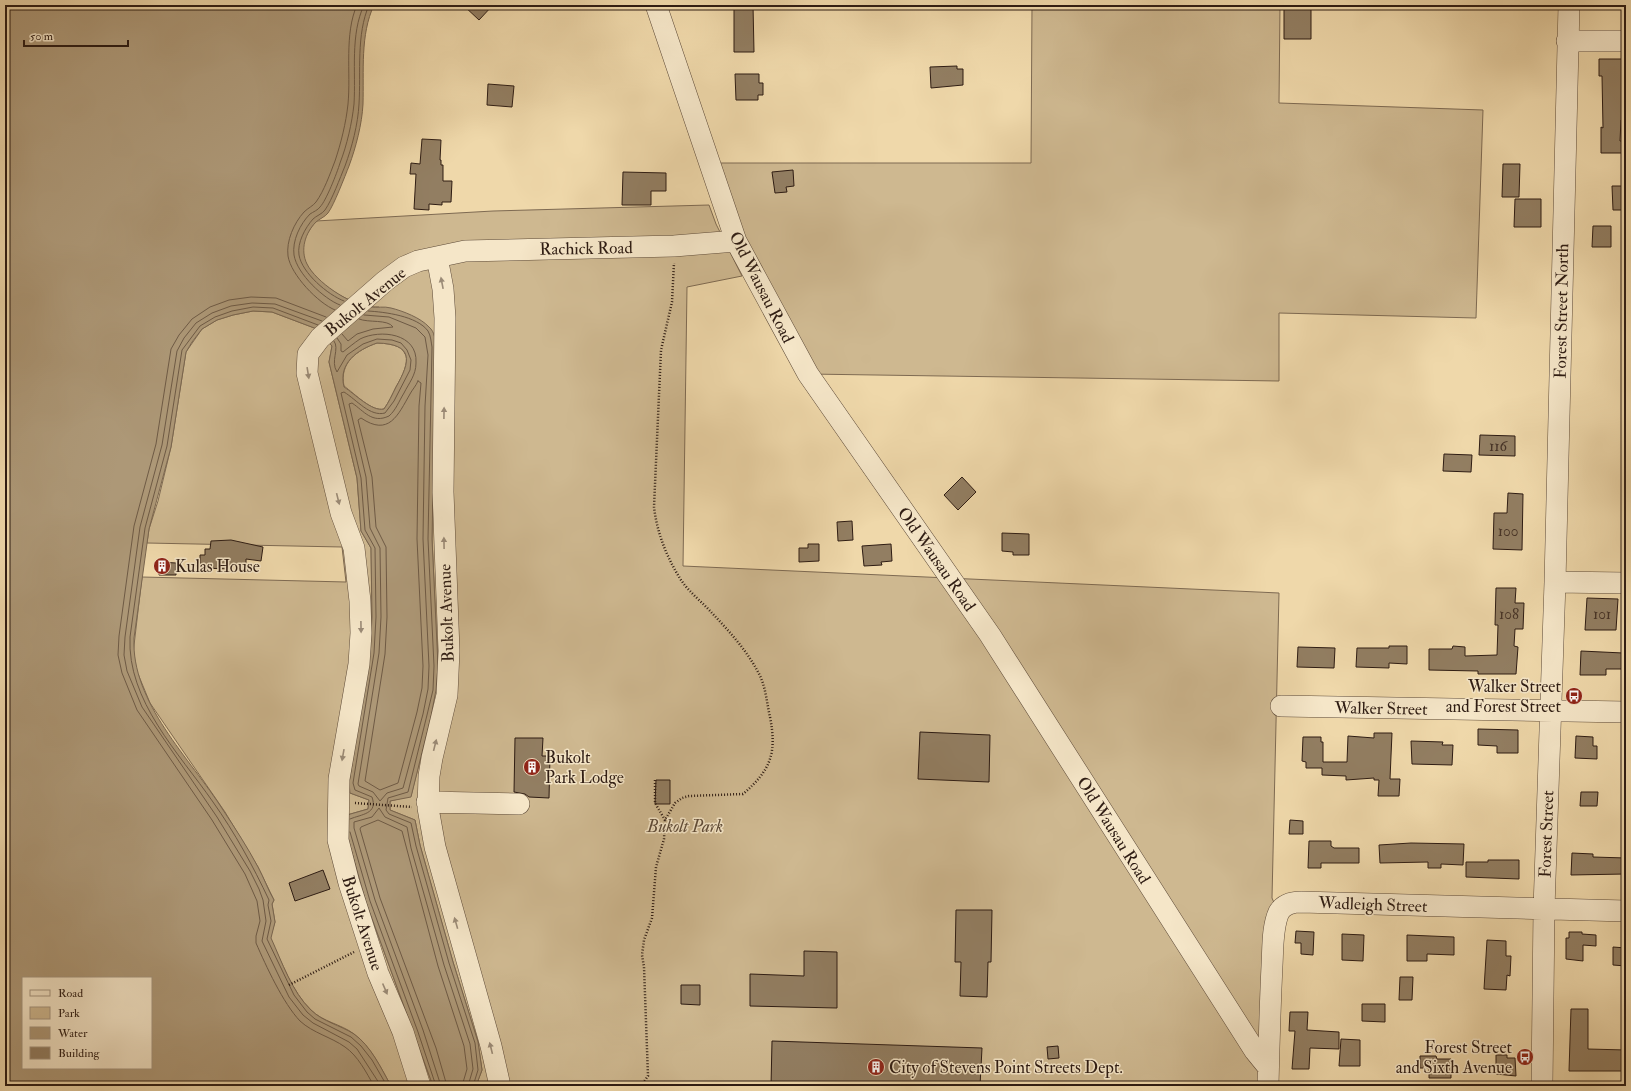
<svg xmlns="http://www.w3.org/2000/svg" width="1631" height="1091" viewBox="0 0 1631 1091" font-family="'IM FELL Double Pica',serif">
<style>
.green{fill:#ceb890;stroke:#7e6a52}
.water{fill:#ad9877;stroke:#7a664f;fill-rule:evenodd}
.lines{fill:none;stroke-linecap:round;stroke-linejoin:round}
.shore{stroke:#6e5a45;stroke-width:1}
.building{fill:#927e62;stroke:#2e1c13}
.minor-casing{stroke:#5e4b39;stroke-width:22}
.path{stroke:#2e1c13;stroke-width:2.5;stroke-dasharray:1 2;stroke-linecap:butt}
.minor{stroke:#f5e6c8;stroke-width:21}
.oneway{fill:#9b8b77}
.labels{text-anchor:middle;stroke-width:3;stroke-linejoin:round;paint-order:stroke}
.number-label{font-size:15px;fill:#473427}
.street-label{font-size:17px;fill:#2e1c13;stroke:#f5e6c8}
.poi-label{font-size:17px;fill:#2e1c13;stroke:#f5e6c8;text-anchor:start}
.park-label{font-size:17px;font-style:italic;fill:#5e4b38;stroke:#f5e6c8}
</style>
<rect width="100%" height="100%" fill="#efd8aa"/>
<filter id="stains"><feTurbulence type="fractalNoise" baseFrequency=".005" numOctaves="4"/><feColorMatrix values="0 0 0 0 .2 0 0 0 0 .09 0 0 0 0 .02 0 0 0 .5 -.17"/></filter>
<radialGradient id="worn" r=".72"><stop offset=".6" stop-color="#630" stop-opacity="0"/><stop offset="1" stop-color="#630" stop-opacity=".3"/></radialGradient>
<path class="green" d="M 1032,5 L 1280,5 L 1279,103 L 1483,110 L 1476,318 L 1279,313 L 1279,381 L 808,374 L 709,163 L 1031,163 Z
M 709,205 L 716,224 L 742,276 L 687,287 L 683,566 L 1279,593 L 1272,898 L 1275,905 L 1264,1086 L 476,1086 L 482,1070 L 478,1042 L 453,962 L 420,845 L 415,820 L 390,810 L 390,801 L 411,796 L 431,716 L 438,666 L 432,539 L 434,406 L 379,307 C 354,308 309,282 303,255 C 300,243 309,230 316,221 L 493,211 Z
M 253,311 L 272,312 L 317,329 L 332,346 L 329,362 L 357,478 L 361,531 L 371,548 L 372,617 L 370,653 L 352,764 L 350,793 L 369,800 L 368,809 L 347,815 L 366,902 L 433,1086 L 391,1086 C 381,1068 371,1047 354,1034 C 341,1024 323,1022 311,1010 C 292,992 282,962 270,938 L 275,922 L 272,904 L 274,900 L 258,867 L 225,812 L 150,703 L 136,669 L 133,654 L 142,577 L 346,582 L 342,547 L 147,543 L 149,529 L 158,501 L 171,447 L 186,352 L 202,329 L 217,320 L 233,315 Z
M 377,343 C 414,344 411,361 396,387 C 392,395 389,402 384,409 C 372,412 355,394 344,386 C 339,363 357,350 377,343 Z"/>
<path class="water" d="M 5,5 L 374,5 C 360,35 364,71 363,104 C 362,124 356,147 349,166 C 345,176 334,205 328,213 C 325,217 319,219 316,222 C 305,233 300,250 307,264 C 316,282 349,304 370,307 C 377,308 384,306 391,308 C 403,311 421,318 429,327 C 435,332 435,340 436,346 L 432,539 L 438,666 L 436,690 L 431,716 L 411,797 L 390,801 L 390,810 L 415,820 L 420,845 L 453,962 L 478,1042 L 482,1070 L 476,1086 L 433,1086 L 366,902 L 345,828 L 347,815 L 368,809 L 369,800 L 350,793 L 349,783 L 370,652 L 372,617 L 371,548 L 361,531 L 357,478 L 329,362 L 332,346 L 317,329 L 272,312 L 253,311 L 233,315 L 217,320 L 202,329 L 192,342 L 186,352 L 171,447 L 149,529 L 134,638 C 131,703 190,758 223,810 C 235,828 248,848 258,867 C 264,878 268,890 274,900 L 272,904 L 275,922 L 271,938 C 282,962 292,992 311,1010 C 323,1022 340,1025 354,1034 C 371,1046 381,1068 391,1086 L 5,1086 ZM 377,343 C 414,344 411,361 396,387 C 392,395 389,402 384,409 C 372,412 355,394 344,387 C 338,363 357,350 377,343 ZM 23,978 L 151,978 L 151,1068 L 23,1068 Z"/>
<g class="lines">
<path class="shore" d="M 344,301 C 328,295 302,273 299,255 C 297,243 305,228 313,219 C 316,216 322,214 325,210 C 332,200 340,178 345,166 C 352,147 358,124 359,104 C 361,72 356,35 369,5
M 340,305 C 324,299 297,274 294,255 C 292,241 300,224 310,214 C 313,212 318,210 320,207 C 326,201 337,173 340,163 C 347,145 352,123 354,104 C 356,72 350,35 364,5
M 335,310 C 318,303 291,275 288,256 C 286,241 294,223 304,212 C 308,208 313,206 316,202 C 324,191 330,174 335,161 C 341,143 346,123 348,104 C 351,73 344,34 357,5
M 368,311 C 385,312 417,316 428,331 C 431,336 431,342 432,347 L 428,539 L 434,666 L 433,690 L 427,715 L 408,792 L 388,798 L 386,810 L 389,814 L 411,823 L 416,846 L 449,963 L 475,1043 L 478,1070 L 473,1086
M 326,317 L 276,298 L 251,297 L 229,300 L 210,307 L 192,319 L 179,335 L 171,349 L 156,444 L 134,526 L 119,636 L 118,655 L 122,673 L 137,710 L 212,820 L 245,874 L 257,901 L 260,921 L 256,936 L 256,943 C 266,966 283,1003 300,1021 C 313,1033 331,1037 345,1047 C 358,1056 366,1072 374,1086
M 322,321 L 275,304 L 252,303 L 231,306 L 212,313 L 196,323 L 184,338 L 177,351 L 162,445 L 140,527 L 125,637 L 124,655 L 127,671 L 142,707 L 217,817 L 250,871 L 259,889 L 263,900 L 266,921 L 262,941 L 289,997 L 303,1015 L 313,1023 L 349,1042 L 357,1049 L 381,1086
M 318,325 L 273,308 L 253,307 L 232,311 L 215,317 L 200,326 L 182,350 L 167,446 L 145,528 L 130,637 C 127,701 179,753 213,802 C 235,833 253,866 269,900 L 268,905 L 271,921 L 267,939 L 294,995 L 307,1012 L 315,1019 L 351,1037 L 361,1046 L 372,1060 L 387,1086
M 342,334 L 348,341 L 357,334 L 373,329 L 393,327 C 388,319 368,323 359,319
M 337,338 L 341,344 L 341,351 L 343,352 C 348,348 354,343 360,339 C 380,329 418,333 416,363 C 416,375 409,383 404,393 C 399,401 396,410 389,416 C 372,424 364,411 352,403 L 349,404 L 366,477 L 370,528 L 380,548 L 381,617 L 379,653 L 358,784 L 359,786 L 373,792 L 380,801 L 387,793 L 403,788 L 423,714 L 428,689 L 429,666 L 423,539 L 425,406 L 428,355 L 425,337 L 416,328 L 389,317 L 364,315
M 334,341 C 340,349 330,361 337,372 L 347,355 L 363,344 L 377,339 L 392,340 L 401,343 L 407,350 L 411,360 L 410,370 L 394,401 L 385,413 C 370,417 357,400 344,392 L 341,393 L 361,478 L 365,530 L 375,548 L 376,617 L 374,653 L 353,783 L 355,790 L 372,797 C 378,814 362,814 350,819
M 418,381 L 421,383 L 419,406 L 417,539 L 423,666 L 422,688 L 417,712 L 398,783 L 380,790 L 365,781 L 385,654 L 387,617 L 386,547 L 376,527 L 372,477 L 358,420 L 361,418 C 389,437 398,415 410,394 C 412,390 416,386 418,381 Z
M 350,832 L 370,901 L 418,1032 L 436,1086
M 441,1086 L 423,1030 L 375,900 L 354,828 L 354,822 L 372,817 L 379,808 L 385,817 L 407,827 L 411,848 L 444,965 L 470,1044 L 473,1069 L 468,1086
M 447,1086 L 436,1048 L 380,898 L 360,829 L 361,827 L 378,820 L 402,831 L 438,966 L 464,1046 L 467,1069 L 462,1086"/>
</g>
<path class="building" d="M 463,5 L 493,5 L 479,20 Z
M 734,5 L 753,5 L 754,52 L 734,52 Z
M 1284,5 L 1311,5 L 1311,39 L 1284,39 Z
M 1599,59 L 1626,59 L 1626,120 L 1621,120 L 1620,141 L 1626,141 L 1626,153 L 1601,153 L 1601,127 L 1603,128 L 1602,76 L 1599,76 Z
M 957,66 L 957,69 L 963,69 L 963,85 L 931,88 L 930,67 Z
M 735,74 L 759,74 L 759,83 L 763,83 L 763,95 L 758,95 L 758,100 L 736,100 Z
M 488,84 L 514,86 L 512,107 L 487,105 Z
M 422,139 L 441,140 L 440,160 L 441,160 L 441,165 L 443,165 L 443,181 L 452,181 L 451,202 L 442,202 L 442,205 L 429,204 L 429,210 L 414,209 L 416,174 L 410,174 L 411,163 L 420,164 Z
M 1503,164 L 1520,164 L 1519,197 L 1502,197 Z
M 793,170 L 794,186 L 786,187 L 787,192 L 775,193 L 772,172 Z
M 623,172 L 666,173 L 666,191 L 651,191 L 651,205 L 622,205 Z
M 1612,186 L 1626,186 L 1626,210 L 1613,210 Z
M 1515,199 L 1541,199 L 1541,227 L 1514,227 Z
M 1593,226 L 1611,226 L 1611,247 L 1592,247 Z
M 1480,435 L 1515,436 L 1515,456 L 1479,455 Z
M 1444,454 L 1472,455 L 1471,472 L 1443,471 Z
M 962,477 L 976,492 L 958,510 L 944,495 Z
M 1508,493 L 1523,494 L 1522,550 L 1493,549 L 1494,513 L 1507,513 Z
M 852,521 L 853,540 L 838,541 L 837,522 Z
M 1002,533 L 1029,534 L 1029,555 L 1013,555 L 1013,552 L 1002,551 Z
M 231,540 L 263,547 L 261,561 L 246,559 L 246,564 L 231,564 L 231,569 L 200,568 L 200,555 L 205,555 L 205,549 L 210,549 L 211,541 Z
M 808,544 L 819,544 L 819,561 L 799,562 L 799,548 L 808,548 Z
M 891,544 L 892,561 L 881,562 L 882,565 L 864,566 L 862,546 Z
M 159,562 L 176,563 L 176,575 L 159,575 Z
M 1496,588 L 1516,588 L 1515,603 L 1524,603 L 1523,629 L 1515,629 L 1514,646 L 1518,647 L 1516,674 L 1478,674 L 1478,671 L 1429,670 L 1429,649 L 1452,649 L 1453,646 L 1465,647 L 1465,656 L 1497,655 L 1498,625 L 1495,625 Z
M 1587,598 L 1618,599 L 1616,630 L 1585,630 Z
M 1389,646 L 1407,646 L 1407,664 L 1389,663 L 1389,668 L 1356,667 L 1357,648 L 1389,648 Z
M 1298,647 L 1335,648 L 1334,668 L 1297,667 Z
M 1581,651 L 1623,653 L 1623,669 L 1606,669 L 1606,675 L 1580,675 Z
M 1478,729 L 1518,730 L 1518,753 L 1497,753 L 1497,746 L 1478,745 Z
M 920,732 L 990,735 L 989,782 L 918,779 Z
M 1374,733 L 1392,733 L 1390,779 L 1400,779 L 1399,796 L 1378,796 L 1379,780 L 1374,780 L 1374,778 L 1346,780 L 1346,776 L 1322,775 L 1322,768 L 1306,768 L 1306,762 L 1302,761 L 1303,737 L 1321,737 L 1321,742 L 1323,742 L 1323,762 L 1347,762 L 1348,736 L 1374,738 Z
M 1576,736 L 1593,737 L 1593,746 L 1597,746 L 1597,759 L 1575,758 Z
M 515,738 L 543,738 L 542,756 L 550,756 L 549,798 L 529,797 L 525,794 L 514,792 Z
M 1411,741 L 1443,742 L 1442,745 L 1453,745 L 1452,765 L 1412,764 Z
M 656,780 L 670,780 L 670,804 L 655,804 Z
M 1581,792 L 1598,792 L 1597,806 L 1580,806 Z
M 1290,820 L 1303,821 L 1303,834 L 1289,834 Z
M 1309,841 L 1331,841 L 1331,846 L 1334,848 L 1359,848 L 1359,863 L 1321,863 L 1321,868 L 1308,868 Z
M 1411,843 L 1464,844 L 1463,865 L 1441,864 L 1441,868 L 1428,868 L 1428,862 L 1380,863 L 1379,845 Z
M 1572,853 L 1593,854 L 1593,857 L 1626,858 L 1625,874 L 1571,875 Z
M 1488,860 L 1519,860 L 1519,879 L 1466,877 L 1466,862 L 1488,862 Z
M 323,870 L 330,889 L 295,901 L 289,883 Z
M 956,910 L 992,910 L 991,962 L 988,962 L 987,997 L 960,996 L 961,962 L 955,962 Z
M 1296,931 L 1314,932 L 1313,955 L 1301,954 L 1301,943 L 1295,943 Z
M 1569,932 L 1582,932 L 1582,934 L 1596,935 L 1596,946 L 1583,945 L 1583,961 L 1566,959 L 1566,938 L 1569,938 Z
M 1342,934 L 1364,935 L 1363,961 L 1342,960 Z
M 1407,935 L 1454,937 L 1454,955 L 1427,954 L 1427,961 L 1407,961 Z
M 1487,940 L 1506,941 L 1506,956 L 1511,956 L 1510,976 L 1507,975 L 1506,990 L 1484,989 Z
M 1613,947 L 1626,948 L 1626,966 L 1613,965 Z
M 804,951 L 837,952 L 837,1008 L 750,1006 L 750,974 L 804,976 Z
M 1400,977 L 1413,977 L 1412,1000 L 1399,1000 Z
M 681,985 L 700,985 L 700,1005 L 681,1004 Z
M 1362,1004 L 1385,1004 L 1385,1022 L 1362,1021 Z
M 1571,1009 L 1588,1009 L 1588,1049 L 1626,1050 L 1625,1071 L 1569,1071 Z
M 1290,1012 L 1308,1012 L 1307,1030 L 1339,1032 L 1339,1049 L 1310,1048 L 1309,1069 L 1292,1069 L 1295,1031 L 1289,1031 Z
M 1341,1039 L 1360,1040 L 1360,1066 L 1339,1066 Z
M 772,1041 L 982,1048 L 980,1086 L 771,1086 Z
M 1058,1046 L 1059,1058 L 1048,1059 L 1047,1047 Z
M 1496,1055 L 1507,1055 L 1507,1058 L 1515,1058 L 1516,1076 L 1496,1074 Z
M 1420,1056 L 1436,1056 L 1437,1059 L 1451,1059 L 1451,1078 L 1429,1078 L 1429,1068 L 1420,1068 Z"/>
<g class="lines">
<g class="minor-casing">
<path id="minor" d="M 656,5 L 736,241 L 808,374 L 990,635 L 1255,1051 L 1268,1067
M 1567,41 L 1626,41
M 437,257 L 443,289 L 445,318 L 443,492 L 449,651 L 447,695 L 432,758 L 429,776 L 428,808 L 435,847 L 491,1046 L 500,1086
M 1555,582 L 1626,583
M 1281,706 L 1626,712
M 427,802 L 519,804
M 420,1086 L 403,1032 L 378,973 L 349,883 L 338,840 L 339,779 L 359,664 L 361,633 L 360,601 L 354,548 L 341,513 L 307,373 L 308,354 L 320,338 L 385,281 L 404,267 L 418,261 L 465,251 L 674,246 L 736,241
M 1268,1086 C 1269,1046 1270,1006 1272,966 C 1273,949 1272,927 1279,912 C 1284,904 1293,902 1301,902 L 1626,911
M 1542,1086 L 1544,909 L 1555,582 L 1569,5"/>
</g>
<path class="path" d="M 655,780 L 655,803 L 665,820
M 355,803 L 412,807
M 289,985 L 354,952
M 641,1086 L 648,1076 L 644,967 L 642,955 L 644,940 L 652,918 L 656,867 L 664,839 L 665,820 L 675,803 L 682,798 L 689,796 L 743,794 C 771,770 777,753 770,717 C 767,704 766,690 761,678 C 750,654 730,632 712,613 C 702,602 689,592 681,580 C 667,558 657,533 654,507 L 661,350 L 672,302 L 674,263"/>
<use href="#minor" class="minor"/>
</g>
<defs><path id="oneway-solid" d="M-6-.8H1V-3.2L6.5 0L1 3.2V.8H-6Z"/></defs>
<g class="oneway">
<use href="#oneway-solid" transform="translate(442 283) rotate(-101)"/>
<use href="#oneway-solid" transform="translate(308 373) rotate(81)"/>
<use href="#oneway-solid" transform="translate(444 413) rotate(-89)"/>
<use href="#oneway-solid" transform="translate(338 499) rotate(76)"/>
<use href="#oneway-solid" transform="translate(444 543) rotate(-91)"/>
<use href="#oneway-solid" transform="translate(361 627) rotate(89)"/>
<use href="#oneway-solid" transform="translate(435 745) rotate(-76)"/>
<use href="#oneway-solid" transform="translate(343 755) rotate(100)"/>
<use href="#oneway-solid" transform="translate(456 923) rotate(-106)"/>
<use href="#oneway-solid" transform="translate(385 989) rotate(67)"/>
<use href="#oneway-solid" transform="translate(491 1048) rotate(-104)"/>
</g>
<defs>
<g id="building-disc" transform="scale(0.9)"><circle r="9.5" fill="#8f2418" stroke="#f5e6c8"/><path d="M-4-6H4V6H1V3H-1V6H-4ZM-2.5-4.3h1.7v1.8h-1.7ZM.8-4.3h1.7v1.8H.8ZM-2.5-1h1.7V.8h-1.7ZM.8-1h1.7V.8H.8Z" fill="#fff"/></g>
<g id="bus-disc" transform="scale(0.9)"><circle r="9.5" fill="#8f2418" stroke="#f5e6c8"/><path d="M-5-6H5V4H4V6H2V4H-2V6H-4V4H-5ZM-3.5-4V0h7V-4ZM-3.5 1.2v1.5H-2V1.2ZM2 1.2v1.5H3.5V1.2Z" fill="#fff"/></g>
</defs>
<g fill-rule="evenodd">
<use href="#building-disc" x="162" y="566"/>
<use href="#bus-disc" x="1574" y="696"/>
<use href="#building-disc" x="532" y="767"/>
<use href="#bus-disc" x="1525" y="1057"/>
<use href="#building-disc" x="876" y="1067"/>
</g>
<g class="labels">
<g class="number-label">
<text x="1498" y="451">116</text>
<text x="1508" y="536">100</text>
<text x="1509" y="619">108</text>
<text x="1602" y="619">101</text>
</g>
<g class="street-label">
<text transform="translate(586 248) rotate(-1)" y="6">Rachick Road</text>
<text transform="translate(762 287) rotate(63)" y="6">Old Wausau Road</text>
<text transform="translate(365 301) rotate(-39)" y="6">Bukolt Avenue</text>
<text transform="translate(1561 311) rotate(-89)" y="6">Forest Street North</text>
<text transform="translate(937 559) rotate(55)" y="6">Old Wausau Road</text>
<text transform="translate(446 613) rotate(-92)" y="6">Bukolt Avenue</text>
<text transform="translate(1381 708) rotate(1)" y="6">Walker Street</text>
<text transform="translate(1114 830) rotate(58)" y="6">Old Wausau Road</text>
<text transform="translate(1546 834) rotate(-88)" y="6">Forest Street</text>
<text transform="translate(1373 904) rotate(2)" y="6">Wadleigh Street</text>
<text transform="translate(363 923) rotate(72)" y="6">Bukolt Avenue</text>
</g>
<g class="poi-label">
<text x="175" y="572">Kulas House</text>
<text x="1561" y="692" text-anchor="end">Walker Street<tspan x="1561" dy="20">and Forest Street</tspan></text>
<text x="545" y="763">Bukolt<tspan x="545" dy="20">Park Lodge</tspan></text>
<text x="1512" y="1053" text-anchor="end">Forest Street<tspan x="1512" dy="20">and Sixth Avenue</tspan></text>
<text x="889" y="1073">City of Stevens Point Streets Dept.</text>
</g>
<g class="park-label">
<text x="685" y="832">Bukolt Park</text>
</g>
</g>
<rect width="1631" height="1091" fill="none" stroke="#efd8aa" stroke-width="20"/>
<rect x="6" y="6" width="1619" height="1079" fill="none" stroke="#2e1c13" stroke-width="2"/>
<rect x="10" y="10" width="1611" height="1071" fill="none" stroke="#2e1c13"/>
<rect x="22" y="977" width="130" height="92" fill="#f5e6c8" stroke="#a59580"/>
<rect x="30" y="990" width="20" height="6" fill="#f5e6c8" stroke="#a59580"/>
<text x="58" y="997" font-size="12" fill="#2e1c13">Road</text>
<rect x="30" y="1007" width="20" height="12" fill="#ceb890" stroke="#a59580"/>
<text x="58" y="1017" font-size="12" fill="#2e1c13">Park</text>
<rect x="30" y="1027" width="20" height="12" fill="#ad9877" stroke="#a59580"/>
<text x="58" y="1037" font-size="12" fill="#2e1c13">Water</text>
<rect x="30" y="1047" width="20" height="12" fill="#927e62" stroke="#a59580"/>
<text x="58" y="1057" font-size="12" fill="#2e1c13">Building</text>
<path d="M24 40v6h104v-6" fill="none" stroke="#2e1c13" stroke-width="2"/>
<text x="30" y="40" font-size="12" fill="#2e1c13" stroke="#f5e6c8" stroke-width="3" paint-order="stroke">50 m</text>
<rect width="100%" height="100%" filter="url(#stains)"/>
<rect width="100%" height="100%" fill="url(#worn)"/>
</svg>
